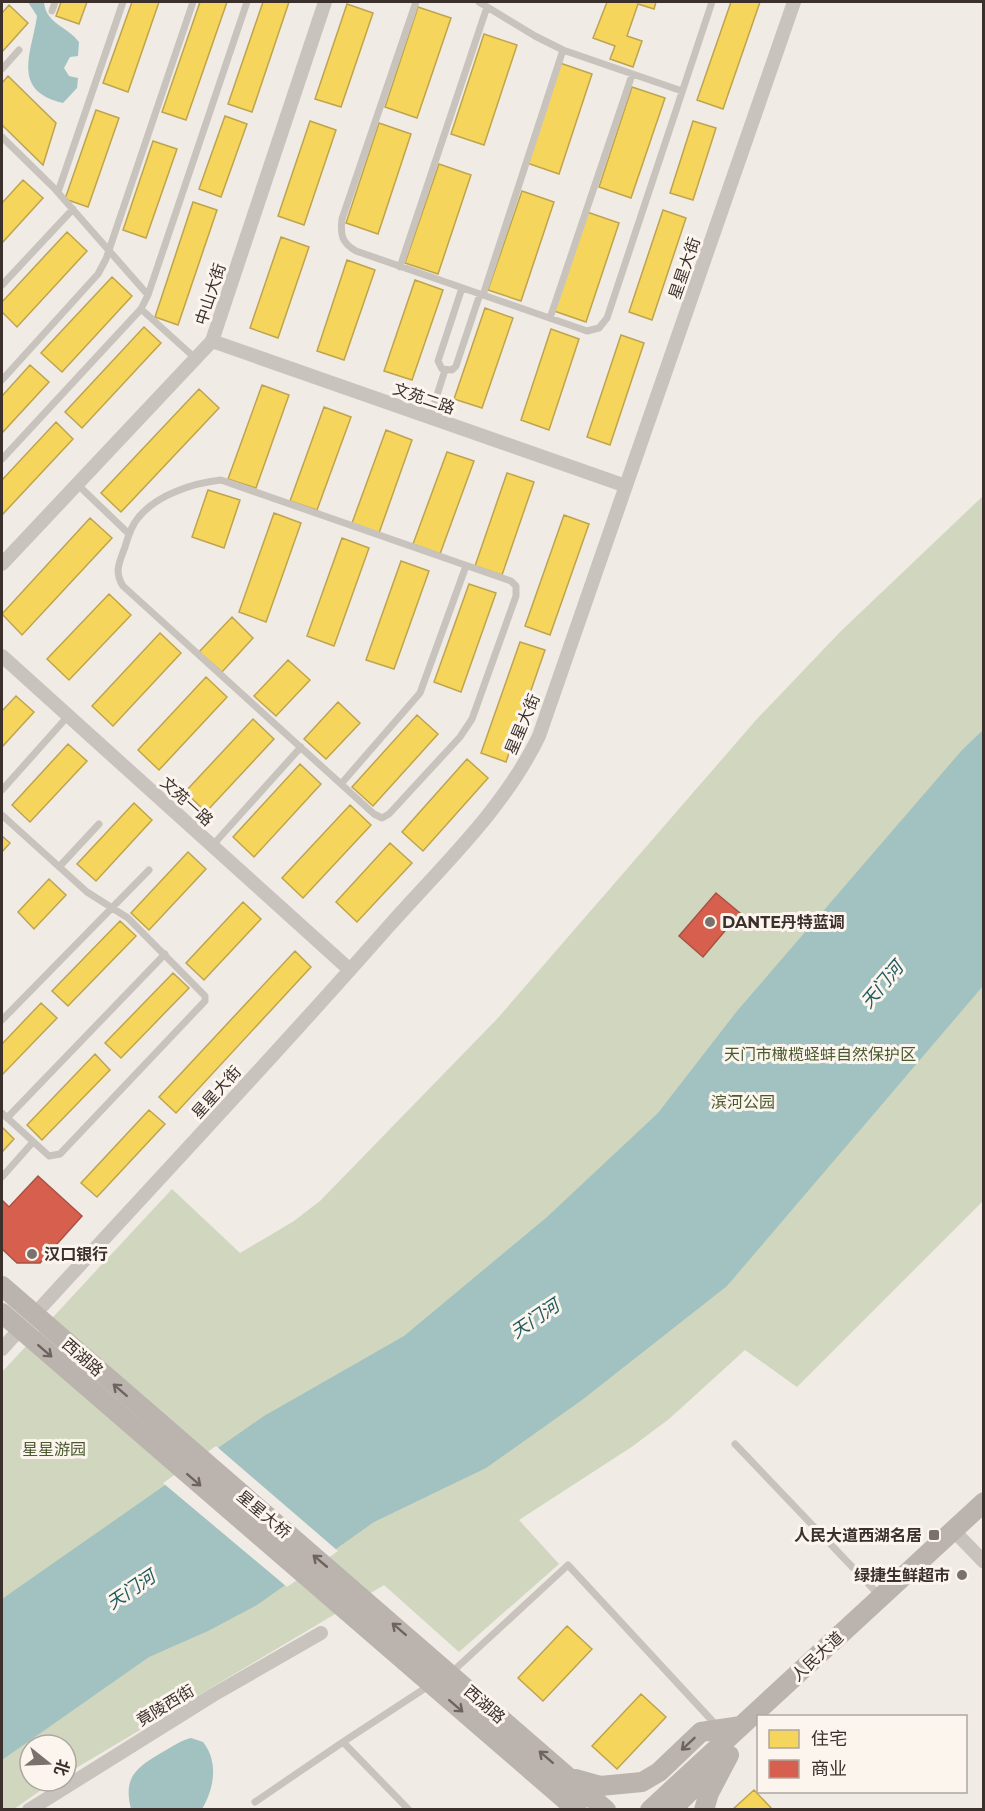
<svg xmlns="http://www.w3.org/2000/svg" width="985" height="1811" viewBox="0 0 985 1811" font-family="Montserrat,'Noto Sans SC',sans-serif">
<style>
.green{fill:#d1d6bf}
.water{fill:#a1c2c1}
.pier{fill:#f0ebe5}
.homes{fill:#f6d55c;stroke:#bea44d;stroke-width:1.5}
.shops{fill:#d6604d;stroke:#a85243;stroke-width:1.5}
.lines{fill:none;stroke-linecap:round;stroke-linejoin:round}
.lane{stroke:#c9c3be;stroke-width:7}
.street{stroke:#c9c3be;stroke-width:14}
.secondary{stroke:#bab3ae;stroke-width:20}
.oneway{stroke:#6e645f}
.poi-dot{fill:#7a716c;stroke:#fbf5ee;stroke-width:2}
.labels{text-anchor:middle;stroke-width:6;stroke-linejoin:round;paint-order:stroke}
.street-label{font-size:16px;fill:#3b302b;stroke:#fbf5ee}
.poi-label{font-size:16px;font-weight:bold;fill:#3b302b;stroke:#fbf5ee;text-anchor:start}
.park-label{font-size:16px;fill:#4a5a2e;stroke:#fbf5ee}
.water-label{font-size:18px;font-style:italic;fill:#1f5a5e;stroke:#fbf5ee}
</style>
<rect width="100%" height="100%" fill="#f0ebe5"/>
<path class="green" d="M 983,496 L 983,1201 L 797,1387 L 745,1350 L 669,1419 L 633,1446 L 519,1520 L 559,1564 L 459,1652 L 384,1585 L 66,1774 L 66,1745 L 30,1745 L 30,1781 L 54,1781 L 14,1809 L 2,1810 L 2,1372 L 172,1189 L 240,1253 L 294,1221 L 320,1201 L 497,1019 L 756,720 L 841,631 Z"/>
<path class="water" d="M 28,2 L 44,2 C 46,24 67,26 79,42 L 78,56 L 70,57 L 64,68 L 69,76 L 78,78 L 77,88 L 63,103 C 10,91 32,52 37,16 Z
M 983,730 L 983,986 L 727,1286 L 582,1400 L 486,1468 L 374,1522 L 257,1605 L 208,1631 L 149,1657 L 2,1760 L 2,1599 L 264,1416 L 404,1336 L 547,1217 L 658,1113 L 737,1011 L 962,750 Z
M 191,1738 L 203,1742 C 219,1762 214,1789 202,1809 L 131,1809 C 123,1777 136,1768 161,1753 C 172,1747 179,1741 191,1738 Z"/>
<path class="pier" d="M 216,1446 L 338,1551 L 287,1587 L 163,1483 Z"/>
<path class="homes" d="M 61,2 L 87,2 L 79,24 L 56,16 Z
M 132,2 L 159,2 L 128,92 L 103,83 Z
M 200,2 L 227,2 L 186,120 L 162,112 Z
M 263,2 L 289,2 L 252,112 L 228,104 Z
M 607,2 L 656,2 L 654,9 L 638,4 L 627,36 L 642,41 L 633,67 L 610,59 L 615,46 L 593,38 Z
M 731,2 L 760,2 L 723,109 L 697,100 Z
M 347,4 L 373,13 L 341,107 L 315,99 Z
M 9,5 L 28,23 L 2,52 L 2,13 Z
M 418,7 L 451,18 L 417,118 L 385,107 Z
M 484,34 L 517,45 L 484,145 L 451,134 Z
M 560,63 L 592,74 L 559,174 L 527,163 Z
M 8,76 L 56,123 L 43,165 L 2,125 L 2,83 Z
M 632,87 L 665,98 L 631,198 L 599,187 Z
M 96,110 L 119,118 L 88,207 L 65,199 Z
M 225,116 L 247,124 L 221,197 L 199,189 Z
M 310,121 L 336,130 L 304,225 L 278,216 Z
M 693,121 L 716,128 L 693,200 L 670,193 Z
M 379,123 L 411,134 L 378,234 L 346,223 Z
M 153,141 L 177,149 L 146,238 L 123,230 Z
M 439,164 L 471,175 L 438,274 L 405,263 Z
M 23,180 L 43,198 L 2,243 L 2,203 Z
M 522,191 L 554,202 L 521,301 L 488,290 Z
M 193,202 L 217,210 L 178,325 L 155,317 Z
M 663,210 L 686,218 L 652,320 L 629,312 Z
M 587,212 L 619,223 L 586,322 L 554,311 Z
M 67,232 L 87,251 L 17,327 L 2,312 L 2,302 Z
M 281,237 L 309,247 L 278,338 L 250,328 Z
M 347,260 L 375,270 L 344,360 L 317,351 Z
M 112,277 L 132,296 L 62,372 L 41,353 Z
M 415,280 L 443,290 L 412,380 L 384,371 Z
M 485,308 L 513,318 L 482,408 L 454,399 Z
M 144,327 L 161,343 L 82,428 L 65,412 Z
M 551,329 L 579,339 L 549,430 L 521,420 Z
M 621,335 L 644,343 L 610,445 L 587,437 Z
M 30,365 L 49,382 L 2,433 L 2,396 Z
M 262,385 L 289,395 L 256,488 L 228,479 Z
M 199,389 L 219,408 L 121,512 L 101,493 Z
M 324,407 L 351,417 L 317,510 L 290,501 Z
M 56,422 L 73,439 L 2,515 L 2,480 Z
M 386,430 L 412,440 L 379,533 L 352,523 Z
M 447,452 L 474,461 L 440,554 L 413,544 Z
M 507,473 L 534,482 L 502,575 L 475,566 Z
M 208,490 L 240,500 L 224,548 L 192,537 Z
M 274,513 L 301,523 L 266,622 L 239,612 Z
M 564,515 L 589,524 L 550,635 L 525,626 Z
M 90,518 L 112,538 L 22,635 L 2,614 Z
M 342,538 L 369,548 L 334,646 L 307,636 Z
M 401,561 L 429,571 L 394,669 L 366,660 Z
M 469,584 L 496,593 L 461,692 L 434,682 Z
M 109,594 L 131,615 L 69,680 L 47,659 Z
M 232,617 L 253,638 L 222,672 L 199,652 Z
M 160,633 L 181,653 L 113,726 L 92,706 Z
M 520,642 L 545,650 L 506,762 L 481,753 Z
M 288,660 L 310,680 L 276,716 L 254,696 Z
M 206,677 L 227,697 L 159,770 L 138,750 Z
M 16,696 L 34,712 L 2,747 L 2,711 Z
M 338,702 L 360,723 L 326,759 L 304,739 Z
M 417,715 L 438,734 L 373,806 L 352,787 Z
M 253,719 L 274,739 L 206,812 L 185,792 Z
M 68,744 L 87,761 L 30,822 L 12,805 Z
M 467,759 L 488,778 L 423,851 L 402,832 Z
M 300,764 L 321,784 L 254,857 L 233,837 Z
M 134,803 L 152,820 L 96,881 L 77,864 Z
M 350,805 L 371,825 L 303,898 L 282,878 Z
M 2,836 L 10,843 L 2,852 Z
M 390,843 L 412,863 L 357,922 L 336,902 Z
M 188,852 L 206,869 L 149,930 L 131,913 Z
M 49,879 L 66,895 L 34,929 L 18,912 Z
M 243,902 L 261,919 L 204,980 L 186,963 Z
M 120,921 L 136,936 L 68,1006 L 52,991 Z
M 295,951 L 311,967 L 176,1113 L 159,1097 Z
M 173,973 L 189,988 L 121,1058 L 105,1043 Z
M 41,1003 L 57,1018 L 2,1075 L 2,1044 Z
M 95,1054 L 110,1070 L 42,1140 L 27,1125 Z
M 149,1110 L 165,1124 L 97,1197 L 81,1183 Z
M 2,1127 L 14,1139 L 2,1152 Z
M 567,1626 L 592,1649 L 543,1701 L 518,1678 Z
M 641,1694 L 666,1717 L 617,1769 L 592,1746 Z
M 754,1790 L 773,1810 L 732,1810 Z"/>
<path class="shops" d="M 716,893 L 740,913 L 703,957 L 679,936 Z
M 38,1176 L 82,1216 L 40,1263 L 17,1263 L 2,1249 L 2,1200 L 9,1207 Z"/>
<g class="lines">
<path class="lane" d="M 416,2 L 342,219 C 340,235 342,243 356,251 L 587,331 L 599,328 L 607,318 L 712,2
M 479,2 L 535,36 L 563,50 L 682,91
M 52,11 L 55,2
M 2,69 L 19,50
M 2,137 L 54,188 L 148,295
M 58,192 L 123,2
M 400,267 L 487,7
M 2,285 L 73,209
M 462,288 L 438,361 L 442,369 L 452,370 L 456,366 L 480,294
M 483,295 L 563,50
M 141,309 L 195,358
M 550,318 L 632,75
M 2,380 L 98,274 L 106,259 L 193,2
M 430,417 L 445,370
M 2,459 L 141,309 L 148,295 L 247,2
M 221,480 L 511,581 L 516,586 L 516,596 L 472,719 L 460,737 L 389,814 L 382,818 L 374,814 L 123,586 C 114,572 119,563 125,547 C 128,537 131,526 138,518 C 156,495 193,483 221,480 Z
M 77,484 L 129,534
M 341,784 L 420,693 L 466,566
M 2,790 L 68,716
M 2,815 L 87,892 L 128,918 L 205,996 L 205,1001 L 60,1154 L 49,1156 L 2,1113
M 212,846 L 301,747
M 59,867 L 99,824
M 2,1020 L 149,870
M 7,1118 L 165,954
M 2,1177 L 33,1142
M 735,1444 L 879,1595
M 451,1673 L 568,1565 L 717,1726
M 255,1802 L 343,1742
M 409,1810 L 343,1742 L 430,1685"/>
<path class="street" d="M 212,341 L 626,486
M 2,564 L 212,341 L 325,2
M 2,656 L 350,970
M 34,1315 C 152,1186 273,1058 388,927 C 441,867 504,809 539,736 L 794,2
M 2,1349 L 20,1329
M 953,1530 L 984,1562
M 29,1810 L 213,1695 L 321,1633"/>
<path class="secondary" d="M 2,1286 L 606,1810
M 2,1313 L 577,1810
M 575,1779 L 600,1786 L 642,1782 L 659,1772 L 701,1732 L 741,1726
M 650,1810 L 984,1502
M 671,1810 L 710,1772
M 704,1810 L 709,1793 L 729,1755"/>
</g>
<defs><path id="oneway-shaft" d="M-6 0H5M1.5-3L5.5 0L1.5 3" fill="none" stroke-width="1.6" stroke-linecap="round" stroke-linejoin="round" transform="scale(1.5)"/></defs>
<g class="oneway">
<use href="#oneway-shaft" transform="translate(45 1351) rotate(41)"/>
<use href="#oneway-shaft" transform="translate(120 1390) rotate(-139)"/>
<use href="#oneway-shaft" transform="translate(194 1480) rotate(41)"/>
<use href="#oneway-shaft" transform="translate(320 1561) rotate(-140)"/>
<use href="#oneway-shaft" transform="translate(399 1629) rotate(-139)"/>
<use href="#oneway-shaft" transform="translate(456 1706) rotate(41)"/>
<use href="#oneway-shaft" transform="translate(688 1744) rotate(137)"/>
<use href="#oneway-shaft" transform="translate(546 1757) rotate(-139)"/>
</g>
<g class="poi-dot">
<circle cx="710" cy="922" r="6"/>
<circle cx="32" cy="1254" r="6"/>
<rect x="928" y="1529" width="12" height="12" rx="3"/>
<circle cx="962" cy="1575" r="6"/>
</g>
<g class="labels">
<g class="street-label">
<text transform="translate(684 268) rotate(-71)" y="6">星星大街</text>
<text transform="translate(210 294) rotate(-72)" y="6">中山大街</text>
<text transform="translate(424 398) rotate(19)" y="6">文苑二路</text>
<text transform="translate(522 724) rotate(-67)" y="6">星星大街</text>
<text transform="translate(187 801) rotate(42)" y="6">文苑一路</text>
<text transform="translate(216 1092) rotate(-48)" y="6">星星大街</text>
<text transform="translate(83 1357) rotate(41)" y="6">西湖路</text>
<text transform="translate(264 1514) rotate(40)" y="6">星星大桥</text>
<text transform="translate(817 1656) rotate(-43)" y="6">人民大道</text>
<text transform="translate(485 1704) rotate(41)" y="6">西湖路</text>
<text transform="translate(165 1705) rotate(-31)" y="6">竟陵西街</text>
</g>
<g class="poi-label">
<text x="722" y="928">DANTE丹特蓝调</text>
<text x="44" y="1260">汉口银行</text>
<text x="922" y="1541" text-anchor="end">人民大道西湖名居</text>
<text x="950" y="1581" text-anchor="end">绿捷生鲜超市</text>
</g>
<g class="park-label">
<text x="820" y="1060">天门市橄榄蛏蚌自然保护区</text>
<text x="743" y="1108">滨河公园</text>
<text x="54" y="1455">星星游园</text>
</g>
<g class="water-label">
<text transform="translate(882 985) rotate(-50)" y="6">天门河</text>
<text transform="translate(535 1319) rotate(-34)" y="6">天门河</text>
<text transform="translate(131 1590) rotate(-34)" y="6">天门河</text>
</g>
</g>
<rect width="985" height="1811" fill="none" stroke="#3b302b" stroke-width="6"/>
<rect x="757" y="1715" width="210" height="78" fill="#fbf5ee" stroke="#aea6a0" stroke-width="1.5"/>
<rect x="769" y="1730" width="30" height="18" fill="#f6d55c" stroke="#aea6a0" stroke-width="1.5"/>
<text x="811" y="1745" font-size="18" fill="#3b302b">住宅</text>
<rect x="769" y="1760" width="30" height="18" fill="#d6604d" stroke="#aea6a0" stroke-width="1.5"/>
<text x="811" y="1775" font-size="18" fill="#3b302b">商业</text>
<g transform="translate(48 1763) rotate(108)"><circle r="28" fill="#fbf5ee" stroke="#aea6a0" stroke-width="1.5"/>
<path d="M0-4.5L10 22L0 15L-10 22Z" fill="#7a716c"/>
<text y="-9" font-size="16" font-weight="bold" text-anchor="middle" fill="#3b302b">北</text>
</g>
</svg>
